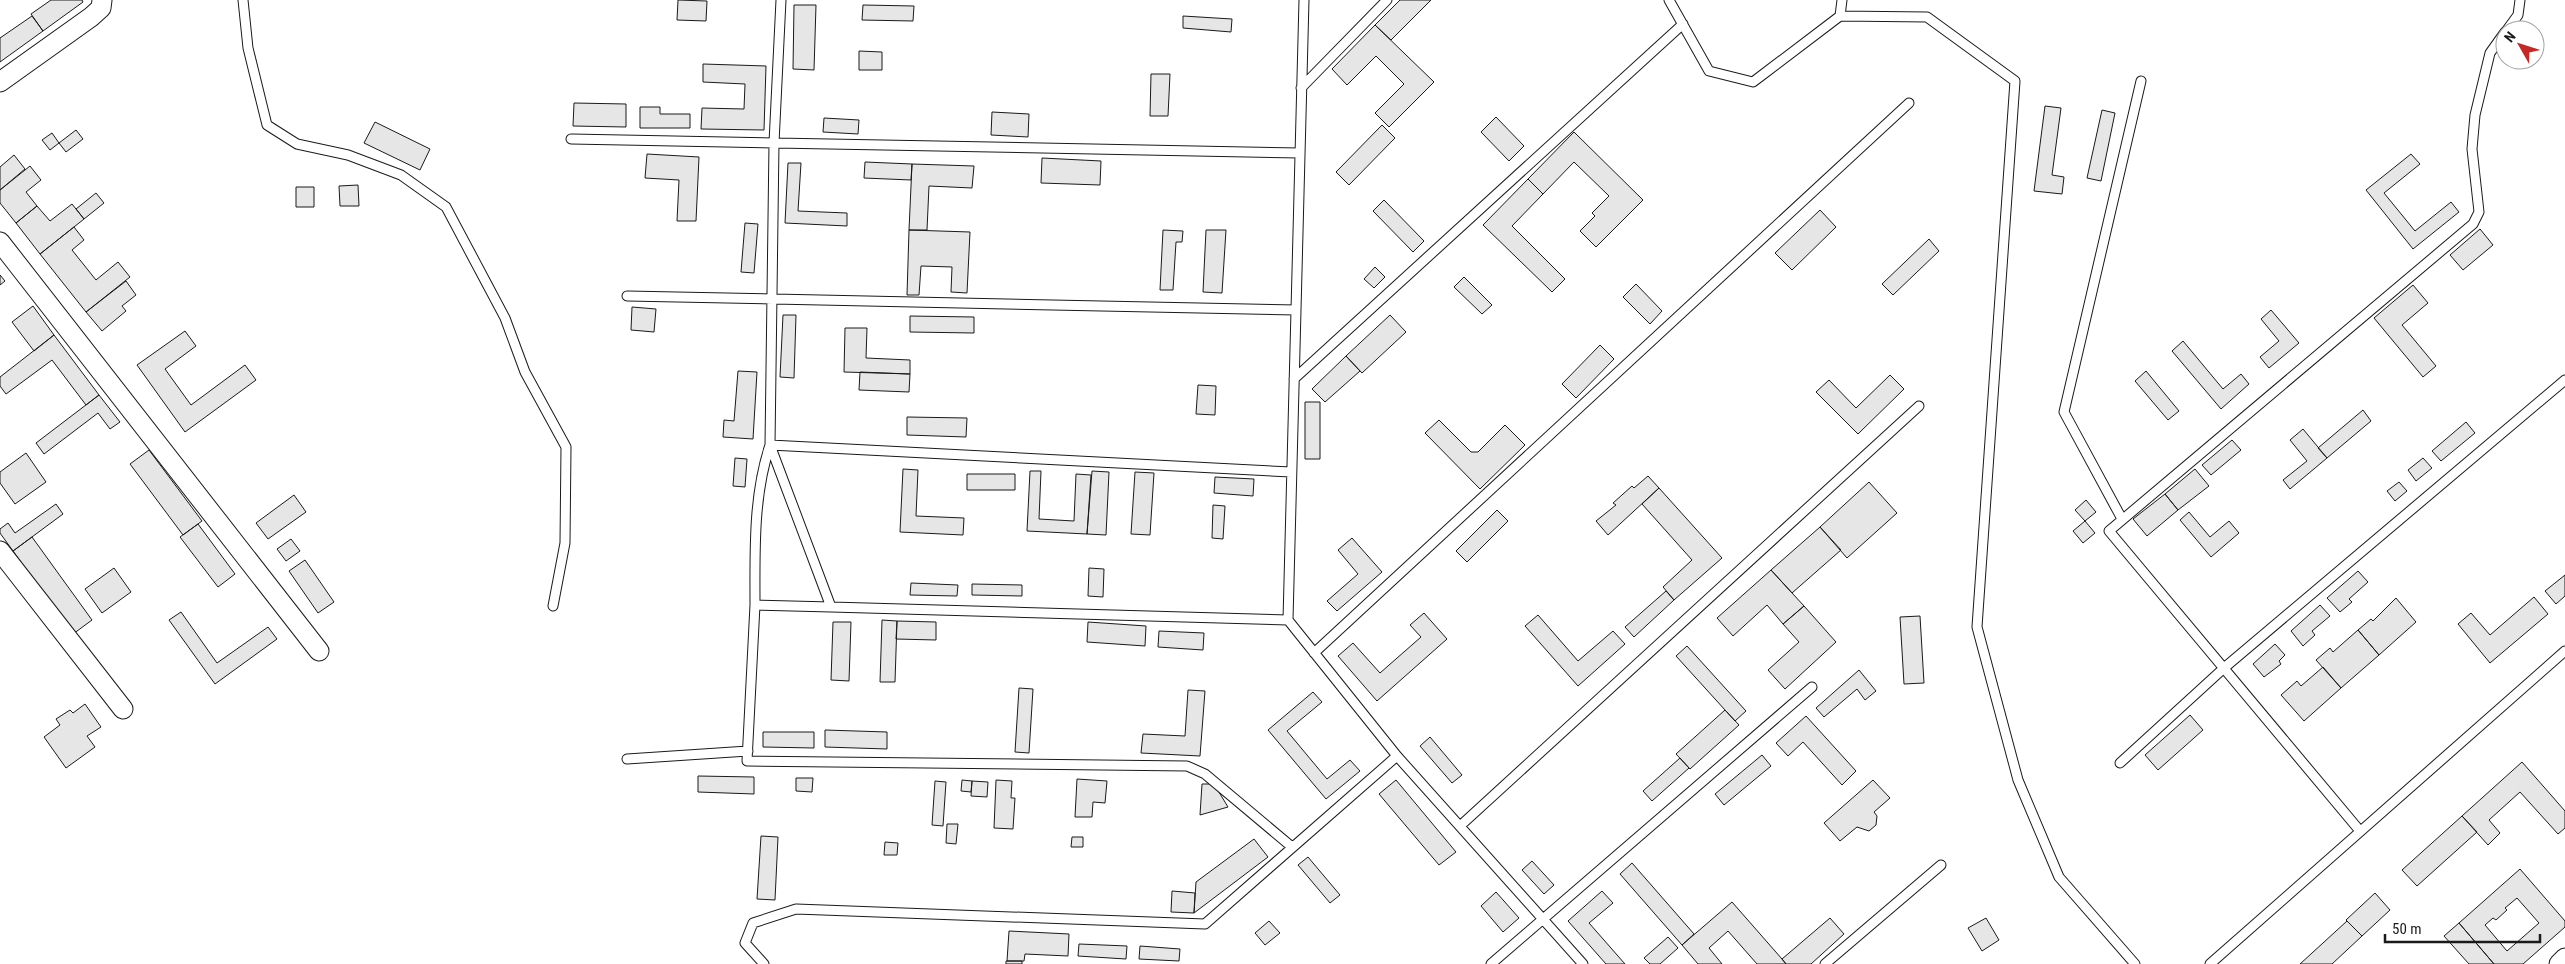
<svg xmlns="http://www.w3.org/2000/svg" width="2565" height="964" viewBox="0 0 2565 964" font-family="'Roboto Condensed',sans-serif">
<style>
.building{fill:#e6e6e6;stroke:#1a1a1a;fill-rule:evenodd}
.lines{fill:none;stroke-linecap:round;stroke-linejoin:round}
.lane-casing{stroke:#1a1a1a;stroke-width:11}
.street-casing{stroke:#1a1a1a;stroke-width:21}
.lane{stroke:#fff;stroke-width:9}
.street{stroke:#fff;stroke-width:19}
</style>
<rect width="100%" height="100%" fill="#fff"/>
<path class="building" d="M 51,0 L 82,0 L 83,2 L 43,31 L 31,14 Z
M 678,0 L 707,1 L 706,21 L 677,20 Z
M 1400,0 L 1431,0 L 1391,40 L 1375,25 Z
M 794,5 L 816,5 L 814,70 L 793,69 Z
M 863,5 L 914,6 L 913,21 L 862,20 Z
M 32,16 L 43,31 L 0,62 L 0,38 Z
M 1183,16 L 1232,19 L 1231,32 L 1183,28 Z
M 1375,25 L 1434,82 L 1389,127 L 1375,113 L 1404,84 L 1376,56 L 1347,85 L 1332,69 Z
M 859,51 L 882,52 L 882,70 L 859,70 Z
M 703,64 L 766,66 L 764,130 L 701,129 L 702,108 L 744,109 L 745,84 L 703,82 Z
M 1151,74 L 1170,74 L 1168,116 L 1150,116 Z
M 574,103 L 626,104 L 626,127 L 573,126 Z
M 2045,106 L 2061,108 L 2052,175 L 2064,177 L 2062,194 L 2034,191 Z
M 640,107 L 660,107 L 660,114 L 690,114 L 690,128 L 640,128 Z
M 2102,110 L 2115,113 L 2101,181 L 2087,178 Z
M 992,112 L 1029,114 L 1028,137 L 991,135 Z
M 1496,117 L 1524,146 L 1509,161 L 1481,132 Z
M 824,118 L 859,120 L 858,134 L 823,132 Z
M 375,122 L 430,149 L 420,170 L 364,143 Z
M 1382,125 L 1395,138 L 1349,185 L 1336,172 Z
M 76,130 L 83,139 L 66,152 L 59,143 Z
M 1574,132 L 1643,200 L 1596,247 L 1580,231 L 1595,216 L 1592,213 L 1609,196 L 1574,162 L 1543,194 L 1528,179 Z
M 52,133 L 59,143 L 50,150 L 42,140 Z
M 647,154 L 699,157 L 696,221 L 677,221 L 679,180 L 645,178 Z
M 2411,154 L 2420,164 L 2384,193 L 2415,231 L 2451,202 L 2459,212 L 2413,249 L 2366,190 Z
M 14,155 L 25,169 L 0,190 L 0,167 Z
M 1042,158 L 1101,161 L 1100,185 L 1041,183 Z
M 865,162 L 912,164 L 911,180 L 864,178 Z
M 788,163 L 801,163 L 798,211 L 847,213 L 847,226 L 785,223 Z
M 912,164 L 974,166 L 972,188 L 929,186 L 927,230 L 909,230 Z
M 30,166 L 41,180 L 26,192 L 37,206 L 16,223 L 0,203 L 0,190 Z
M 1528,179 L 1543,194 L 1512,226 L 1565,279 L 1552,292 L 1483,225 Z
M 358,185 L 359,206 L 340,206 L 339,186 Z
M 296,187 L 314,187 L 314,207 L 296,207 Z
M 96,193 L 104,203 L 84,219 L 76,209 Z
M 1384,200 L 1424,241 L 1413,252 L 1373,211 Z
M 72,204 L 84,219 L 40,254 L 16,223 L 37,206 L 50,221 Z
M 1820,210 L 1836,227 L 1792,270 L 1775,253 Z
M 745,223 L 758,224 L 754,273 L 741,272 Z
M 74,227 L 84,240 L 72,250 L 96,280 L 118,262 L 130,277 L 86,312 L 40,254 Z
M 2480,229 L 2493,245 L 2463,270 L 2450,255 Z
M 909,230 L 970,232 L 967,293 L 951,292 L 952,267 L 921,266 L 919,295 L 907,295 Z
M 1163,230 L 1183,231 L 1182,242 L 1176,242 L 1173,290 L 1160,290 Z
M 1206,230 L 1226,230 L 1222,293 L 1203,292 Z
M 1929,239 L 1939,251 L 1893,295 L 1882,284 Z
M 1375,267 L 1385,277 L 1374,288 L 1364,279 Z
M 0,275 L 5,281 L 0,285 Z
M 1464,277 L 1492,305 L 1482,314 L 1454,287 Z
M 126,281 L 136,295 L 122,306 L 126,311 L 102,331 L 86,312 Z
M 1636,284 L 1662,311 L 1650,324 L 1623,297 Z
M 2413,285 L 2428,303 L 2402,325 L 2436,366 L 2423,377 L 2374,318 Z
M 33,306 L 54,335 L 34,351 L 12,322 Z
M 632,307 L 656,309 L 654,332 L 631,330 Z
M 2271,310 L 2299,343 L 2269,368 L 2260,357 L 2279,341 L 2261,319 Z
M 783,315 L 796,315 L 794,378 L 780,377 Z
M 1390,315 L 1406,332 L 1362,373 L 1346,356 Z
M 910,316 L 974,317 L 974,333 L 910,332 Z
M 845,328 L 867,328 L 866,358 L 910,360 L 910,374 L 844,372 Z
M 185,331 L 196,346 L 165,369 L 191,405 L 245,365 L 256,380 L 185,432 L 137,365 Z
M 54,335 L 99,395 L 86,405 L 52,360 L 6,394 L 0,386 L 0,377 Z
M 2183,341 L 2223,389 L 2241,374 L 2249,384 L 2221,409 L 2172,351 Z
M 1600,345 L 1614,359 L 1576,398 L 1562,384 Z
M 1346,356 L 1360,371 L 1325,402 L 1312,389 Z
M 738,371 L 757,372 L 753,439 L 723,437 L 724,420 L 734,421 Z
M 2146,371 L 2179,411 L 2168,420 L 2135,381 Z
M 860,372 L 910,374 L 909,392 L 859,390 Z
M 1890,375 L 1904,389 L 1858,434 L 1816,392 L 1829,380 L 1856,408 Z
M 1198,385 L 1216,386 L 1215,415 L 1196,414 Z
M 99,395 L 120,422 L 110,429 L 98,413 L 44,454 L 36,443 Z
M 1305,402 L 1320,402 L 1320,459 L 1305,459 Z
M 2363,410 L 2371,421 L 2327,458 L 2318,448 Z
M 907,417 L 967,418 L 966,437 L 907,435 Z
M 1439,420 L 1471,452 L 1478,452 L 1505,425 L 1525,445 L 1480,489 L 1425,433 Z
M 2466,422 L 2475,433 L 2441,461 L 2432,451 Z
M 2303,429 L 2327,458 L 2290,489 L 2283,480 L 2307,461 L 2290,440 Z
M 2232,440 L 2241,450 L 2211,475 L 2202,465 Z
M 149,450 L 202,521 L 183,535 L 130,464 Z
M 26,453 L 46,482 L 15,504 L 0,483 L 0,472 Z
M 735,458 L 747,459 L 745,487 L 733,486 Z
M 2423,458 L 2432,468 L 2416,481 L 2408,470 Z
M 903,469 L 918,470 L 916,516 L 964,518 L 963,535 L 900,532 Z
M 2195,469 L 2209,486 L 2178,510 L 2165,494 Z
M 1030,471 L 1041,471 L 1039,519 L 1074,521 L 1076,474 L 1091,475 L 1087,534 L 1027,531 Z
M 1092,471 L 1109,472 L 1106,535 L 1087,534 Z
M 1135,472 L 1154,473 L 1150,535 L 1131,534 Z
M 967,474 L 1015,474 L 1015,490 L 967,490 Z
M 1648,476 L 1659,488 L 1608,535 L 1596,521 L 1616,505 L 1613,503 L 1632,486 L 1634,488 Z
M 1215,477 L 1254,479 L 1253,496 L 1214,493 Z
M 1869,482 L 1897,513 L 1847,558 L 1820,527 Z
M 2399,482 L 2407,491 L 2395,501 L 2387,491 Z
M 1659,488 L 1722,558 L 1674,600 L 1663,587 L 1692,560 L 1642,504 Z
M 2165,494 L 2178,510 L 2147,536 L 2133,519 Z
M 294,495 L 306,512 L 268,539 L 256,523 Z
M 2086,500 L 2096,512 L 2085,521 L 2075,510 Z
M 56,504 L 63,514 L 13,551 L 0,533 L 0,529 L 8,523 L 15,533 Z
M 1213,505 L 1225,506 L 1223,539 L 1212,538 Z
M 1497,510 L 1508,521 L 1467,562 L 1456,551 Z
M 2189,512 L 2210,537 L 2229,521 L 2239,533 L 2211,557 L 2180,520 Z
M 2085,521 L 2095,533 L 2083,543 L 2073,531 Z
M 198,524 L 235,574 L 218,587 L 180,537 Z
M 1820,527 L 1841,550 L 1792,593 L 1771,570 Z
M 32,537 L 92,620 L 73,634 L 13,551 Z
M 1352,538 L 1382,572 L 1337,611 L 1327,601 L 1358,574 L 1338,550 Z
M 291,539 L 300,551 L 286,561 L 277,549 Z
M 305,560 L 334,602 L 318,613 L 289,571 Z
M 114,568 L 131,592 L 102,613 L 85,589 Z
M 1089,568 L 1104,569 L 1103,597 L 1088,596 Z
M 1771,570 L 1804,606 L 1783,624 L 1767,605 L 1733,636 L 1717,618 Z
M 2358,571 L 2368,582 L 2349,599 L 2352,602 L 2340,612 L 2327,598 Z
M 2565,575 L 2565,596 L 2556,604 L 2545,591 Z
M 911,583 L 958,585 L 957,596 L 910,595 Z
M 972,584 L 1022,585 L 1022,596 L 972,595 Z
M 1666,591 L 1674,600 L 1634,637 L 1625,627 Z
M 2534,597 L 2548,614 L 2490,663 L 2458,624 L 2471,613 L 2490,635 Z
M 2396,598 L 2416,622 L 2379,655 L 2358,630 L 2371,619 L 2373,621 Z
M 2320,605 L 2330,616 L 2312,631 L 2315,635 L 2303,646 L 2291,631 Z
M 1804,606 L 1836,642 L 1785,689 L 1768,670 L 1799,642 L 1783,624 Z
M 181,612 L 217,663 L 268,627 L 277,639 L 215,684 L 169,620 Z
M 1424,613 L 1447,639 L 1377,701 L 1338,656 L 1353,643 L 1380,673 L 1421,637 L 1410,625 Z
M 1538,615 L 1578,661 L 1613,631 L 1625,644 L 1578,686 L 1525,626 Z
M 1920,616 L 1924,683 L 1904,684 L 1900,617 Z
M 882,620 L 897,621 L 895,682 L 880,682 Z
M 897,621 L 936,622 L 936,640 L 896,639 Z
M 833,622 L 851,622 L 849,681 L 831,680 Z
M 1088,622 L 1146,626 L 1145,646 L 1087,642 Z
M 2358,630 L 2379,655 L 2341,688 L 2316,660 L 2330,648 L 2333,652 Z
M 1159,631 L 1204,633 L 1203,650 L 1158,647 Z
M 2275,644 L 2285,655 L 2279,661 L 2281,664 L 2264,677 L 2253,664 Z
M 1687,646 L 1746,711 L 1735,721 L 1676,656 Z
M 2323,667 L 2341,688 L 2304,721 L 2281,695 L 2297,681 L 2301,686 Z
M 1859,670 L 1876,691 L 1865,700 L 1857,689 L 1824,717 L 1816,708 Z
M 1019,688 L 1033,689 L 1029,753 L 1015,752 Z
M 1188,690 L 1205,691 L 1200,756 L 1141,753 L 1143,734 L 1185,736 Z
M 1313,692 L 1322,702 L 1287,731 L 1327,779 L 1350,760 L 1360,771 L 1326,799 L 1268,730 Z
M 85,704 L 101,727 L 87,736 L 95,747 L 66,768 L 44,737 L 60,725 L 56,719 L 70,710 L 73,713 Z
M 1725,710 L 1739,725 L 1690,769 L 1676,754 Z
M 2190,715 L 2203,730 L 2158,770 L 2145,755 Z
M 1806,716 L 1856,771 L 1842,785 L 1803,742 L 1788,756 L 1776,743 Z
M 825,730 L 887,732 L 887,749 L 825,747 Z
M 763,732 L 814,732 L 814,748 L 763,747 Z
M 1430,737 L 1462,775 L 1452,783 L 1420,746 Z
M 1762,755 L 1771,766 L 1724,805 L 1715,794 Z
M 1680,758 L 1689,768 L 1652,801 L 1643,791 Z
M 2522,762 L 2565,811 L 2565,828 L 2558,834 L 2520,792 L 2489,820 L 2500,833 L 2488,845 L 2462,816 Z
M 698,776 L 754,777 L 754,794 L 698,792 Z
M 796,778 L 813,778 L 812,792 L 796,791 Z
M 1077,779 L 1107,781 L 1105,803 L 1093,802 L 1092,817 L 1075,817 Z
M 962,780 L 972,781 L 971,792 L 961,791 Z
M 996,780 L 1012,781 L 1011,798 L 1015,798 L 1013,829 L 994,828 Z
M 1396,780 L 1456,852 L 1439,865 L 1379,794 Z
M 1873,780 L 1890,798 L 1874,812 L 1877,816 L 1876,825 L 1869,831 L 1857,827 L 1840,841 L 1824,823 Z
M 935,781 L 946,782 L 943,826 L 932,825 Z
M 972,781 L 988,782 L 987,797 L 971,796 Z
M 1202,784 L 1214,784 L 1228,807 L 1200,815 Z
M 2462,816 L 2477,832 L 2417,886 L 2402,870 Z
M 947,824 L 958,824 L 956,844 L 946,843 Z
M 761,836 L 778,837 L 775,900 L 757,899 Z
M 1072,837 L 1083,837 L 1083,847 L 1071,847 Z
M 1254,839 L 1268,857 L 1194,913 L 1196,882 Z
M 885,842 L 898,843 L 897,855 L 884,855 Z
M 1308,857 L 1340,895 L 1330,903 L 1298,865 Z
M 1532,861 L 1554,885 L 1544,894 L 1522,870 Z
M 1632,863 L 1694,934 L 1682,945 L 1620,874 Z
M 2520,869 L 2565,921 L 2565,927 L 2523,964 L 2494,964 L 2459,923 ZM 2517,898 L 2539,923 L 2507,951 L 2485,925 L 2493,918 L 2496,920 L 2507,910 L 2505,908 Z
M 1172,891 L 1195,893 L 1194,913 L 1171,912 Z
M 1602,891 L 1613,903 L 1589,923 L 1625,964 L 1606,964 L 1568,921 Z
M 1496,892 L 1519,918 L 1503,932 L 1481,906 Z
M 2375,893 L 2390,910 L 2362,936 L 2346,920 Z
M 1732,902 L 1782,959 L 1786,964 L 1757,964 L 1728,931 L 1709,948 L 1722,964 L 1698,964 L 1682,945 Z
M 1830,918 L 1844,934 L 1811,964 L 1786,964 L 1782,959 Z
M 1986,918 L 1999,940 L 1982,951 L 1968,928 Z
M 1269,921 L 1280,933 L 1265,945 L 1255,933 Z
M 2347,921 L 2362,936 L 2332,964 L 2300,964 Z
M 2459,923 L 2494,964 L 2469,964 L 2444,936 Z
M 1009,931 L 1069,934 L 1068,956 L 1025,954 L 1024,961 L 1007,961 Z
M 1668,937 L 1678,948 L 1660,964 L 1650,964 L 1644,958 Z
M 1079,944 L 1127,946 L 1126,959 L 1078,956 Z
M 1140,946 L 1180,949 L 1179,961 L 1139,959 Z
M 1006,961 L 1022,961 L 1022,964 L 1006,964 Z"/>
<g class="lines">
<g class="lane-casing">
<path id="lane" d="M 243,0 L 248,48 L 267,125 L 297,144 L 348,155 L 401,175 L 446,207 L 505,318 L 525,372 L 566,447 L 565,543 L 553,606
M 781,0 L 774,143 L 770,445 L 831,607 L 1288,620
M 1304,0 L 1288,620 L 1397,756
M 1669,0 L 1709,71 L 1753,82 L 1840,16 L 1927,17 L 2015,81 L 1977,627 L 2018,780 L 2059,877 L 2135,964
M 1840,16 L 1842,0
M 2507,30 L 2518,15 L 2520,0
M 1301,88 L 1387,0
M 571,139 L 1300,153
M 627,296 L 1296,310
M 1294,379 L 1683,24
M 2122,519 L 2064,412 L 2141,81
M 755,605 C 755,552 753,496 770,445 L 1291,472
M 831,607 L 755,605 L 747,761 L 1187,766 L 1205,774 L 1292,847
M 1314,653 L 1909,103
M 627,759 L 748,751
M 2120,763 L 2224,668 L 2565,380
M 1460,826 L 1919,406
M 2360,831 L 2109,531 L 2473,224 L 2479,212 L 2472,149 L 2475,115 L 2490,53 L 2505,32
M 764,964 L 745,943 L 753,923 L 796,909 L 1205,924 L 1397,756 L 1583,964
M 1491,964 L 1812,687
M 1825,964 L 1941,865
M 2210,964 L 2565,651"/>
</g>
<g class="street-casing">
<path id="street" d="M 0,82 L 91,17 L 101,8 L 102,0
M 0,242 L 319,651
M 0,551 L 123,709
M 2559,964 L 2565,958"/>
</g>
<use href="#lane" class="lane"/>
<use href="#street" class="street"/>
</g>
<g transform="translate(2520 45) rotate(309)"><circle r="24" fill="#ffffff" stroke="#a3a3a3"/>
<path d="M0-4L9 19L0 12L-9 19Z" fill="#c62828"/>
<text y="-8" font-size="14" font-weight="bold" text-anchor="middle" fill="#1a1a1a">N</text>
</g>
<path d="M2385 934v8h155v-8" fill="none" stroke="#1a1a1a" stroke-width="2.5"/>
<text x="2392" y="934" font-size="15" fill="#1a1a1a" stroke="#ffffff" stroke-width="4" paint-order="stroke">50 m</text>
</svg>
